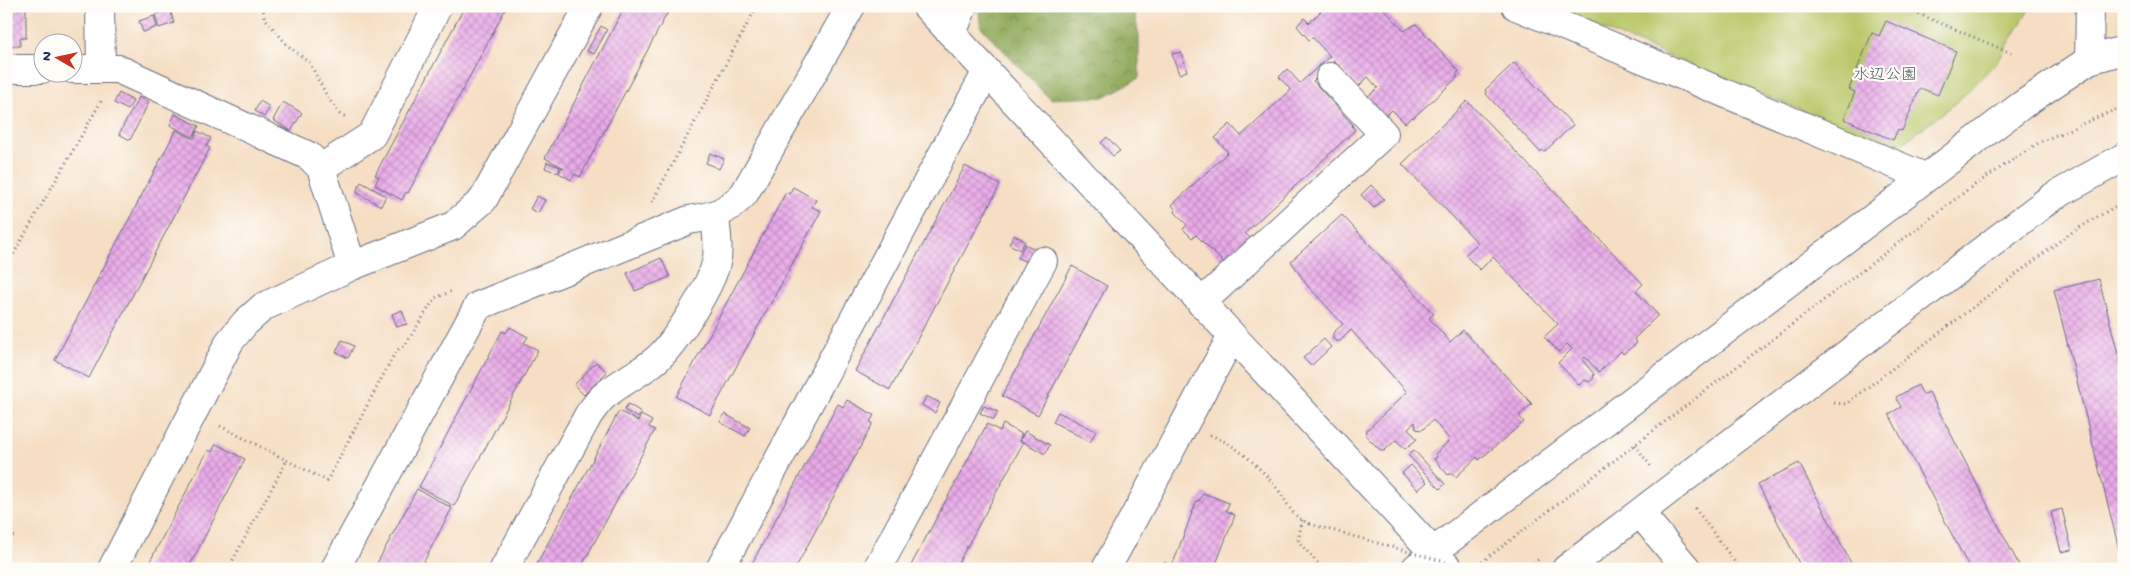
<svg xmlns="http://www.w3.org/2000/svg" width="2130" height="575" viewBox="0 0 2130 575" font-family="'Gochi Hand','Klee One',sans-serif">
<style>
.forest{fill:url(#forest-crowns);stroke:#576e5e}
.green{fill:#bac769;stroke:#6a7b64}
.building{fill:url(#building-cross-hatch)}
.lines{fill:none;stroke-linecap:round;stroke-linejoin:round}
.minor-casing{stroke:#676c81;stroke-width:30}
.path{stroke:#676c81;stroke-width:3;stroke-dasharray:1 4;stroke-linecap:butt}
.minor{stroke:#fff;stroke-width:28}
.path-bridge{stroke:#676c81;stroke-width:3;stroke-dasharray:1 4;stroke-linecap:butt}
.labels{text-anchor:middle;stroke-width:4.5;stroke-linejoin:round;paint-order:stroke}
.park-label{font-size:16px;fill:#4b5d61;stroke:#fdfcf7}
</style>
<defs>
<pattern id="forest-crowns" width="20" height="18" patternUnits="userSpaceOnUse" patternTransform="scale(1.25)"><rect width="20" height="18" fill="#93ac5d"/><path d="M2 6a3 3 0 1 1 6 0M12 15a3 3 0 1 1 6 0" fill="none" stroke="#778c50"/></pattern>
<pattern id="building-cross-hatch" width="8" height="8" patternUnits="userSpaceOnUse" patternTransform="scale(1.25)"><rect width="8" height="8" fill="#eaaae8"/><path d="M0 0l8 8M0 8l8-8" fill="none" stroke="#bd8bbf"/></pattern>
</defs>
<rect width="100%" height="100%" fill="#fdfcf7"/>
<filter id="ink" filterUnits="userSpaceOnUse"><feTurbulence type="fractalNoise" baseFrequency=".02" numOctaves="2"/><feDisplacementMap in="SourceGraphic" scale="10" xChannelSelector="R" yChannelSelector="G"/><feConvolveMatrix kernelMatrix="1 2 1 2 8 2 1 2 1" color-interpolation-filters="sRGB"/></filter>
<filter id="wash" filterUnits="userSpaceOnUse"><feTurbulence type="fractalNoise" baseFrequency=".0096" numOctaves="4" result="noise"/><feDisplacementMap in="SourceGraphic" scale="20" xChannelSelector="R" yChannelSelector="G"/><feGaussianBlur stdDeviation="1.12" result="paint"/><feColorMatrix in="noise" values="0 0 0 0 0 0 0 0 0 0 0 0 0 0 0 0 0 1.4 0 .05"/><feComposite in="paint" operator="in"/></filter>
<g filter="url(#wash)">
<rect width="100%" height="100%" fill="#f5dec3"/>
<path class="forest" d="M 982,6 L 1133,6 L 1139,36 L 1139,78 L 1104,97 L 1050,99 L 981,27 L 979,13 Z"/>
<path class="green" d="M 1547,6 L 2031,6 L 1999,60 L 1956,103 L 1895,149 Z"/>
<g id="blocks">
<path class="building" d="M 6,6 L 26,6 L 26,38 L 20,38 L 20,46 L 6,46 Z
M 465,6 L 507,6 L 408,193 L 406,192 L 402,200 L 375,185 L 379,177 L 375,175 Z
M 625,6 L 671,6 L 580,177 L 575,174 L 571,180 L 559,173 L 562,167 L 564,168 L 545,158 Z
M 1326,6 L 1381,6 L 1404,31 L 1416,24 L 1459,71 L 1456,75 L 1458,77 L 1413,118 L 1412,117 L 1405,123 L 1392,110 L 1385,117 L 1367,97 L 1378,88 L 1368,77 L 1358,87 L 1334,61 L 1313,81 L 1353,125 L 1352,126 L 1355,130 L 1245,233 L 1250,238 L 1224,263 L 1196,235 L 1192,238 L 1183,229 L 1187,225 L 1175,212 L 1176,210 L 1172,205 L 1228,152 L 1215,138 L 1230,124 L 1241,136 L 1291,90 L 1279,77 L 1287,69 L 1300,83 L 1330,56 L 1312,37 L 1309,40 L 1297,26 L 1304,18 L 1309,23 Z
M 170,9 L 174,23 L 159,28 L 155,15 Z
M 154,16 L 157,27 L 143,32 L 139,21 Z
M 1886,21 L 1956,51 L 1938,95 L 1920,88 L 1902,131 L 1898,129 L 1893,140 L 1844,119 L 1855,92 L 1849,89 L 1872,33 L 1879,36 Z
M 601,26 L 607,30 L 594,54 L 587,51 Z
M 1181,52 L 1187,71 L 1179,74 L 1172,54 Z
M 1514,63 L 1573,125 L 1544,152 L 1542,150 L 1540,152 L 1486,94 L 1487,93 L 1485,90 Z
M 6,91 L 9,91 L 10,102 L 6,102 Z
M 119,93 L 133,101 L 128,110 L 114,103 Z
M 139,97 L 149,102 L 130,140 L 119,134 Z
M 260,101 L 270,107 L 264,117 L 255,111 Z
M 1467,101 L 1643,284 L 1636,291 L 1658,315 L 1634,339 L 1637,343 L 1623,354 L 1621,351 L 1599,372 L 1585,357 L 1582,360 L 1594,374 L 1593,379 L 1589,382 L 1585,380 L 1579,385 L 1558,363 L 1572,349 L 1567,344 L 1559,352 L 1544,337 L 1558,324 L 1493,257 L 1480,270 L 1465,255 L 1478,243 L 1402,164 Z
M 283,102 L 302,113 L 291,131 L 273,120 Z
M 6,106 L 10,106 L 11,239 L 6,239 Z
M 175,114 L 199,126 L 193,137 L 170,125 Z
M 176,130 L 194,139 L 197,131 L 211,138 L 206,146 L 210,148 L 89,378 L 55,360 Z
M 1107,137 L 1120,151 L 1113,156 L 1101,143 Z
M 710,153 L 724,159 L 719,169 L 706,163 Z
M 547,162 L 560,167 L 558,173 L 545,168 Z
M 965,166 L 1000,185 L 890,390 L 855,371 Z
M 361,182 L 386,196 L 381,206 L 356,192 Z
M 1371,185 L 1384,199 L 1374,208 L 1361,195 Z
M 793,187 L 816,200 L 812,207 L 821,211 L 710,415 L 676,397 L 786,192 L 789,194 Z
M 537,196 L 545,200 L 538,213 L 530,209 Z
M 1342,215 L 1434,314 L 1429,318 L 1450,342 L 1463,330 L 1532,404 L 1519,416 L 1524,422 L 1479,460 L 1477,457 L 1456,477 L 1451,473 L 1448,475 L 1434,459 L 1437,457 L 1435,454 L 1450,440 L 1433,420 L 1422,430 L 1416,429 L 1415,422 L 1408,428 L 1417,439 L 1405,449 L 1396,440 L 1384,451 L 1381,451 L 1366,436 L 1366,431 L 1407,392 L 1351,330 L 1340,341 L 1336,341 L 1333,339 L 1333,333 L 1343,324 L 1306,284 L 1291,261 Z
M 1014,235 L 1025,241 L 1020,250 L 1009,244 Z
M 1025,244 L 1037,250 L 1031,264 L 1018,258 Z
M 661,258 L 670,277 L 635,291 L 627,273 Z
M 1072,266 L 1107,286 L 1038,415 L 1002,396 Z
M 2099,279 L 2124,378 L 2123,565 L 2054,290 Z
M 402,310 L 407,324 L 397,327 L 392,314 Z
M 510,327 L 528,337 L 524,343 L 538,350 L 454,506 L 419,487 L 502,331 L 506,333 Z
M 1324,339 L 1331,347 L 1311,366 L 1303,358 Z
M 342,340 L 354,346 L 348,358 L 336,352 Z
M 596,362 L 607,372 L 584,395 L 574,385 Z
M 1918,385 L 1923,395 L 1929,392 L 2021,569 L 1970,569 L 1889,414 L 1901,407 L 1896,397 Z
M 926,396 L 940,403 L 935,413 L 922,405 Z
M 847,400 L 874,415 L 870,422 L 873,423 L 795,569 L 749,569 L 838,404 L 843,407 Z
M 628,404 L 641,412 L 638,418 L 624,410 Z
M 984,406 L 998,412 L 994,420 L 980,413 Z
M 619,411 L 638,421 L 641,415 L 652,421 L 649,427 L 655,430 L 580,569 L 534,569 Z
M 1058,412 L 1096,431 L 1090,442 L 1053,422 Z
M 725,414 L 750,428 L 745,436 L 720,422 Z
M 987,424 L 1000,431 L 1003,424 L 1022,434 L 1019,441 L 1023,443 L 955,569 L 909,569 Z
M 1025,431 L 1050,445 L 1045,454 L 1020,440 Z
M 216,444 L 245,459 L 188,569 L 146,569 L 208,450 L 212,452 Z
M 1414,450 L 1445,484 L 1440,489 L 1408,455 Z
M 1799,463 L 1854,569 L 1802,569 L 1758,484 Z
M 1411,465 L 1427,482 L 1418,490 L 1402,473 Z
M 417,489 L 452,508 L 420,569 L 374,569 Z
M 1203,493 L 1229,503 L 1226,511 L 1235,515 L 1214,569 L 1161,569 L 1164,562 L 1172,566 L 1197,500 L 1199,501 Z
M 2062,509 L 2072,550 L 2061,552 L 2051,512 Z
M 6,549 L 8,549 L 8,569 L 6,569 Z"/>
</g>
</g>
<g filter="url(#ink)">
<use href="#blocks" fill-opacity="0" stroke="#676c81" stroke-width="1"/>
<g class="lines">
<g class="minor-casing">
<path id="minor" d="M 100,6 L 101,69
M 926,6 L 1449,569
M 1516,6 L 1925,177
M 952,34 L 963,6
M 2089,60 L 2090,6
M 6,69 L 42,69
M 72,69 L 118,69 L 309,156 L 321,168 L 352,266
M 321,168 L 372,135 L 438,6
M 1201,303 L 1384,134 L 1330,77
M 1640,513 L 1687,569
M 112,569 L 230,341 L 245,323 L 263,307 L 352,266 L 453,226 L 483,200 L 589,6
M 335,569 L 478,306 L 689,220 C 715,216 725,213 744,194 L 851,6
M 504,569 L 589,414 C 594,408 598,401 604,396 C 620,382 641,373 657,359 C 675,343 714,282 717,258 C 719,244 716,230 715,216
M 720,569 L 987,71
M 877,569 L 1043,261
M 1106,569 L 1232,336
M 1415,569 L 1433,552 L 2022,105 L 2089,60 L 2124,50
M 1566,569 L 2051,198 L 2124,157"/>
</g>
<path class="path" d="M 263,6 L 264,17 L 288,46 L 309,62 L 328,98 L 340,114 L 346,117
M 1900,6 L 2011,53
M 652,202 L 757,6
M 6,267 L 103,98
M 1834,403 L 1846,404 L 2069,234 L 2124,201
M 220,426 L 327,481 L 396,351 L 406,344 L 435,298 L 452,291
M 1210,435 C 1239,446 1260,467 1279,491 C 1290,507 1291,516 1310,524
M 1635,445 L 1652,468
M 1695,508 L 1740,569
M 6,517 L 15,540
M 1302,520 L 1298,541 L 1323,569
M 1478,565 L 1970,188 L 2040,142 L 2124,106
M 228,569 L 287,460
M 1525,569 L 1539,559"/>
<use href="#minor" class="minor"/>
<path class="path-bridge" d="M 1310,524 L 1470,569"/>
</g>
</g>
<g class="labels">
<g class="park-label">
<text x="1885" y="79">水辺公園</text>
</g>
</g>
<rect width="2130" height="575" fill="none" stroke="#fdfcf7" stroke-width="25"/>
<g transform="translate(58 58) rotate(279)"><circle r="24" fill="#fdfcf7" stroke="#a3aaba"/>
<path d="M0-4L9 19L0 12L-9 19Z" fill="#c8321e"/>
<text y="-8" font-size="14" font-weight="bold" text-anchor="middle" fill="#1b2f5e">N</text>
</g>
</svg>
